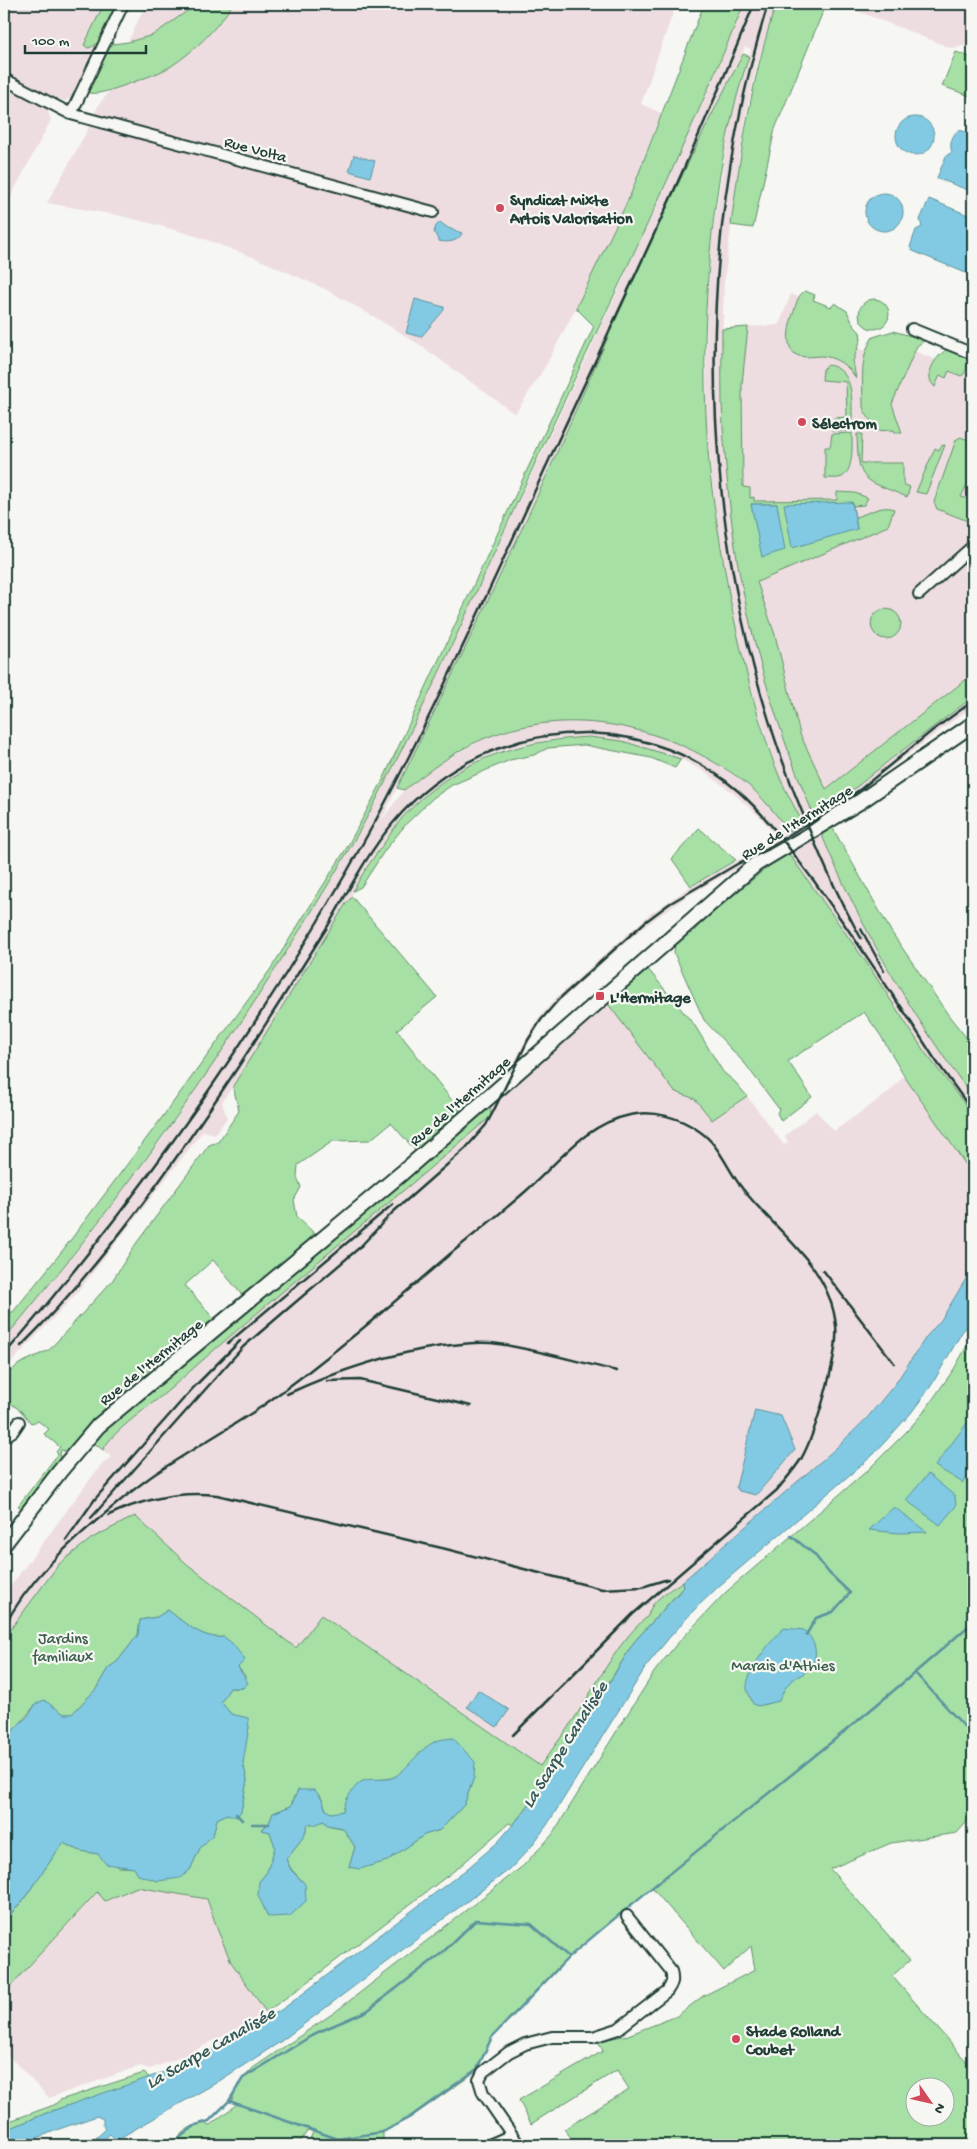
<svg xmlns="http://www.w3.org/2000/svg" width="977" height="2149" viewBox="0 0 977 2149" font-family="'Gochi Hand',sans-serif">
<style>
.built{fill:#eedde0;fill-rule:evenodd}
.green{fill:#a6e0a5;stroke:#628e6c;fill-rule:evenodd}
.water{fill:#82cae3;stroke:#5a929d}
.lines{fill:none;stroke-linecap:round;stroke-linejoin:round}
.stream{stroke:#5a929d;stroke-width:2.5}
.street-casing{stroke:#1f3d34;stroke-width:14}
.secondary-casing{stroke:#1f3d34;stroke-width:18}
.street{stroke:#f6f6f2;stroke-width:10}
.secondary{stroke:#f6f6f2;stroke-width:14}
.rail{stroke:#1f3d34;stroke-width:2.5}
.poi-dot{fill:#d1495b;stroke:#f6f6f2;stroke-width:2}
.labels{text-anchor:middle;stroke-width:4.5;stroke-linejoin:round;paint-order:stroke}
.street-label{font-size:16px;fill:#1f3d34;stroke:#f6f6f2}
.poi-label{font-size:16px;font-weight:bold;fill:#1f3d34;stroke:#f6f6f2;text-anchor:start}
.park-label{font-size:16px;fill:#3a5e4b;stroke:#f6f6f2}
.water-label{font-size:18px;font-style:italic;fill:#335957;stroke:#f6f6f2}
</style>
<rect width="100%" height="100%" fill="#f6f6f2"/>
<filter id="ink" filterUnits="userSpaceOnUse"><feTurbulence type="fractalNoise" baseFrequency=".02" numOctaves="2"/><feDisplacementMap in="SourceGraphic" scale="10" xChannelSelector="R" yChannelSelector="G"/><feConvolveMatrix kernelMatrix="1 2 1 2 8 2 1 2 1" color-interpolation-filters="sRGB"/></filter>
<g filter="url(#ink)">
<path class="built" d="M 4,4 L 118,4 L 75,95 L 65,101 L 55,99 L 48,112 L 51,120 L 10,198 L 4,198 Z
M 146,4 L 197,4 L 153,35 L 128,42 Z
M 233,4 L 676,4 L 641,104 L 661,113 L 630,196 L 576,308 L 545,367 L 515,414 L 420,345 L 378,319 L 327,290 L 258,259 L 196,236 L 158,225 L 117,215 L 47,203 L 88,129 L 98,106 L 110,90 L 169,67 L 203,40 L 222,21 Z
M 744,4 L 776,4 L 757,64 L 747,110 L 740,153 L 724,283 L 721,376 L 723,426 L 737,559 L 749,617 L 783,737 L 828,810 L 891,759 L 973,697 L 973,706 L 816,823 L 853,904 L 883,962 L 950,1066 L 973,1097 L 973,1115 L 924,1051 L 866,962 L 781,844 L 689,895 L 642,928 L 554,1006 L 539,1024 L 527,1044 L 520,1063 L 511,1069 L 526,1039 L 538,1019 L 556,998 L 650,914 L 691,886 L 778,839 L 762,819 L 733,793 L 706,773 L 681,759 L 622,741 L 589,737 L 555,739 L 527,744 L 495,753 L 475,762 L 445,780 L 422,798 L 400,819 L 361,877 L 353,891 L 352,897 L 347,902 L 254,1054 L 222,1102 L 227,1118 L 215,1134 L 203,1131 L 77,1293 L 4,1370 L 4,1339 L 82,1244 L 171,1126 L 299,933 L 370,811 L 455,637 L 612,303 L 709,89 ZM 745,47 L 751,49 L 732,113 L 712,235 L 707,301 L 706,418 L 716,522 L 731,606 L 748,679 L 779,778 L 789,832 L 772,809 L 746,783 L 687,746 L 635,728 L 597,722 L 556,722 L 529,725 L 485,738 L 438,764 L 404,790 L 381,821 L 480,618 L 549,469 L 598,358 Z
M 840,4 L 973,4 L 973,47 L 969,45 L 951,48 Z
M 791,294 L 820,306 L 859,343 L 858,348 L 868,352 L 900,345 L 973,375 L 973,674 L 826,789 L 800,734 L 775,635 L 757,582 L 743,488 L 742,384 L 748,327 L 779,325 Z
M 604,998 L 674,1091 L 695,1099 L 712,1120 L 747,1096 L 784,1145 L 788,1142 L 785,1137 L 786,1135 L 816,1111 L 834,1131 L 888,1093 L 904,1076 L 973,1175 L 973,1267 L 941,1320 L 926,1337 L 895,1384 L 867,1418 L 835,1449 L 684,1581 L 684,1587 L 634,1642 L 552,1774 L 321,1615 L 296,1649 L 187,1564 L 135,1516 L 4,1638 L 4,1595 L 100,1466 L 111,1457 L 87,1437 Z
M 137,1887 L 207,1899 L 218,1931 L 266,2012 L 247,2024 L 181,2057 L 150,2069 L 140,2066 L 49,2098 L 4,2051 L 4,1993 L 97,1892 L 105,1901 Z"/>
<path class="green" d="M 104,4 L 118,4 C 111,17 104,45 88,48 L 84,45 Z
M 197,4 L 233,4 C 217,28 195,51 170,67 C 156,75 138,80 123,86 C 110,90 95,97 82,91 L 104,45 L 128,42 L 153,35 Z
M 704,4 L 744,4 C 683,153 612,299 543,446 C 487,567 434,690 372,808 C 344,860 313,910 281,960 C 198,1093 105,1219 4,1339 L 4,1312 L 13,1312 L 63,1250 L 158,1123 L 270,970 L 346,849 L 382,782 L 594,326 L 576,308 L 630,196 Z
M 776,4 L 826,4 L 775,129 L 753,228 L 731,225 C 741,147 752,79 776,4 Z
M 956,52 L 973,58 L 973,97 L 942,86 Z
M 743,54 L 749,56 C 708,178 698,335 709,463 C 713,505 721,546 728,588 C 736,631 746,673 758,715 C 765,736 771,758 780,778 C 787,794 796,809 803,824 L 789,832 C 777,815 763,798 747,784 C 736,775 724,768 712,761 C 644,721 558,708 483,739 C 454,751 429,771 404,790 L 397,788 C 449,682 501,575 550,468 C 612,329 672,188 743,54 Z
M 805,291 L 815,295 L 813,300 L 831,307 L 835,303 L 847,311 L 854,326 L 860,332 L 861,339 L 853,361 L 856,379 C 850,366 835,357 822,356 C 815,356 806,358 799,356 C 783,351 789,325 793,314 C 796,306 797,295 805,291 Z
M859 314a15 15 0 1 1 30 0a15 15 0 1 1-30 0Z
M 748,327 L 742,384 L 743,487 L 750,488 L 750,498 L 754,497 L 754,501 L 837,500 L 837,492 L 855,493 L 868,498 L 864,505 L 853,506 L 852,502 L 857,529 L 855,517 C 868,514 882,504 894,509 L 888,526 L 757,582 L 775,635 L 800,734 L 826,789 L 973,674 L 973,697 L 891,759 L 828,810 L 814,816 C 779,734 752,647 737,559 C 730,516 726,471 723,427 C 721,395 722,362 722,329 ZM 751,504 L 777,504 L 779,520 L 763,557 Z
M 893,331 L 925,340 L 917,346 L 892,404 L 902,433 L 895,433 L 894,430 L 875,431 C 873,420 866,417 863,407 C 863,384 859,357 873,337 Z
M 948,349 L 968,357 L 970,362 L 964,374 L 961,376 L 949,371 L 946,378 L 940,375 L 935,387 C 922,376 936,355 948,349 Z
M 828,365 C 858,370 851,408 852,431 L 832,431 L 834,418 L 847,417 L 846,382 L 822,380 L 823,369 Z
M 852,433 C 852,444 854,471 842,477 C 838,479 830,478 825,478 L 825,447 L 830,447 L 832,434 Z
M 857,434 L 862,434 L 861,463 L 903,463 L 903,484 L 910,487 L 907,497 C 863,478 858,485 857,434 Z
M 960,437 L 969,440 L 967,447 L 973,450 L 973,472 L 961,497 L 973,500 L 973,523 L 937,509 L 934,502 L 956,440 Z
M 945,445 L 926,494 L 916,492 L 935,448 L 939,450 L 941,446 Z
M871 624a15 15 0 1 1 30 0a15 15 0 1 1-30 0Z
M 589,737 L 622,741 L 681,759 L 675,768 L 651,758 L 584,745 L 548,748 L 534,755 L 510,760 L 452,785 L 433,798 L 407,823 L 385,850 L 361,887 L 353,891 C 361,875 371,861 382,846 C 389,837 394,827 402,818 C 453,761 514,741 589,737 Z
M 832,827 L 892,933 L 949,1016 L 973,1046 L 973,1097 C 912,1016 860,927 821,833 Z
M 699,828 L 736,860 L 691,886 L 672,859 Z
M 787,851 L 866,962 L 924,1051 L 973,1115 L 973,1175 L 904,1076 L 881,1036 L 864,1012 L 788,1061 L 812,1097 L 781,1121 L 777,1113 L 779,1109 L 746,1065 L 704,1020 L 674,953 L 675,944 L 682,936 L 692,933 L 706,918 Z
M 352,897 L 437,997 L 397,1030 L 465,1117 L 421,1157 L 391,1123 L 370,1140 L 333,1141 L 298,1165 L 297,1177 L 301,1187 L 294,1200 L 297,1217 L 314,1233 C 296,1258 269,1280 242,1295 L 213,1260 L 185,1285 L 214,1319 C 177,1349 137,1378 102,1411 C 89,1424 78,1439 65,1451 L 61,1450 L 59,1460 L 22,1508 L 18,1506 L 58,1454 L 56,1452 L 60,1447 L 44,1434 L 49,1429 L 38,1421 L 31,1423 L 21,1411 L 4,1398 L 4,1377 L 19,1364 L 49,1350 L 112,1281 L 135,1245 L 209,1145 L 218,1142 L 239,1111 L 233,1086 L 347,902 Z
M 647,968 L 695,1026 L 723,1072 L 735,1082 L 747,1096 L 712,1120 L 695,1099 L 674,1091 L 608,1004 Z
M 490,1107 L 491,1116 C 385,1208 275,1295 170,1389 C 153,1404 112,1431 103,1450 L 92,1441 L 102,1430 L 336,1236 L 350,1227 Z
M 973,1335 L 973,1815 L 957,1833 L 891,1843 L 830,1869 L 910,1960 L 892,1976 L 973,2069 L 973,2145 L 577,2145 L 564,2129 L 629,2089 L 617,2070 L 531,2124 L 519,2100 L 603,2051 L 598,2041 L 628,2035 L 677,2016 L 703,1996 L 755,1970 L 751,1946 L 724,1971 L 652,1888 L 568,1957 L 492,2037 L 477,2069 L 467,2078 L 410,2118 L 383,2132 L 383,2145 L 318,2145 L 320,2142 L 315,2139 L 314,2142 L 310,2139 L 313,2132 L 308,2130 L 298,2145 L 198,2145 L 193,2142 L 190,2145 L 170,2145 C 180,2135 194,2119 210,2125 L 237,2104 L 231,2102 L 238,2084 L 253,2068 L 335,2012 L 523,1866 L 552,1835 L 623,1721 L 655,1671 L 675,1646 L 725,1593 L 868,1470 L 908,1430 L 923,1413 L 954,1369 ZM 914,2086 L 944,2086 L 944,2116 L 914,2116 Z
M 135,1516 L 187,1564 L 296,1648 L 321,1615 L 540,1766 C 555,1745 571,1725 584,1703 C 603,1673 621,1638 648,1616 C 651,1599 671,1590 683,1581 L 685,1585 L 634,1642 L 552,1774 L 513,1825 L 509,1823 L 459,1867 L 304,1985 L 266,2012 L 231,1962 L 218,1931 L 207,1899 L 137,1887 L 105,1901 L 97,1892 L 4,1993 L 4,1921 L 21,1903 L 63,1843 L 81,1851 L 98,1854 L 119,1867 L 190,1870 L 200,1848 L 213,1835 L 217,1819 L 227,1814 L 241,1811 L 247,1780 L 243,1763 L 243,1753 L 249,1727 L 231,1714 L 221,1702 L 230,1688 L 243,1688 L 245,1676 L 238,1667 L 224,1637 C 203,1640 183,1622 168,1610 L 157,1617 L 140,1620 L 138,1635 L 117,1662 L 108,1668 L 96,1689 L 72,1714 L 64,1714 L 36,1704 L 9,1737 L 4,1747 L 4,1638 L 59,1564 L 92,1538 ZM 422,1750 L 474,1777 L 464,1805 L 440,1830 L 424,1835 L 387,1861 L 349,1867 L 355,1847 L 343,1828 L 331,1826 L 324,1821 L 308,1824 L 304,1836 L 286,1859 L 291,1869 L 305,1884 L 259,1882 L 267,1872 L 276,1847 L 270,1832 L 261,1829 L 269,1823 L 273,1813 L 291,1806 L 294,1796 L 320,1795 C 326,1807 325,1818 343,1811 C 344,1804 348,1800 352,1793 C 365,1772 375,1784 394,1777 C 403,1774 417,1758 422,1750 Z
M 144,2073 L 150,2078 L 49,2112 L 4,2131 L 4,2123 L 54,2105 L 60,2100 Z"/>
<path class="water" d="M896 136a19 19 0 1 1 38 0a19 19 0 1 1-38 0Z
M 959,130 L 973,134 L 973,192 L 937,178 L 946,156 L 952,152 C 949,145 952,134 959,130 Z
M 354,155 L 375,161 L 370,177 L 349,171 Z
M865 212a19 19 0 1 1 38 0a19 19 0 1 1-38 0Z
M 929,199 L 973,217 L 973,276 L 913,251 L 910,247 L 916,230 L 922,227 L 920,220 Z
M 440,222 L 448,228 L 462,233 C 458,242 448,243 439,241 L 434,232 L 436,226 Z
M 415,299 L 444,307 L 444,310 L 421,337 L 406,333 Z
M 852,502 L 857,529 L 792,548 L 784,504 Z
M 751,504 L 777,504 L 785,550 L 762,557 Z
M 973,1267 L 973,1313 L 931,1386 L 911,1413 L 873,1455 L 719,1586 L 695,1609 L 669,1638 L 647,1665 L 547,1825 L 530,1848 L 510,1869 L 280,2042 L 216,2083 L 116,2140 L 110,2134 L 98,2145 L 88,2145 L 106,2129 L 103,2125 L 103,2119 L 97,2116 L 59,2129 L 32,2140 L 31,2138 L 13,2145 L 4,2145 L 4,2131 L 49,2112 L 170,2070 L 229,2042 L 284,2008 L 468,1868 L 498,1842 L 529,1806 L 600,1698 L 634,1642 L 684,1587 L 683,1581 L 835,1449 L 867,1418 L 895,1384 L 926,1337 L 941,1320 Z
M 755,1410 L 781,1416 L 795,1450 L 756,1495 L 739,1491 L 736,1487 Z
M 973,1415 L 973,1468 L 963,1483 L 935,1466 Z
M 928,1474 L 955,1496 L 956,1506 L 940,1525 L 906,1500 Z
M 894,1507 L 927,1532 L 899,1533 L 869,1530 Z
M 168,1610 C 183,1622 203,1640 224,1637 L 232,1643 L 245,1660 L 238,1667 L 248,1683 L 243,1688 L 230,1688 L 221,1702 L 231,1714 L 248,1718 L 249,1727 L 243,1763 L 247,1780 L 241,1811 L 237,1817 L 227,1814 L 217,1819 L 213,1835 L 200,1848 L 190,1870 L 180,1878 L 158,1881 L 138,1875 L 134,1868 L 106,1864 L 98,1854 L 81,1851 L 63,1843 L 21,1903 L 4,1921 L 4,1747 L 15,1728 L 28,1716 L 36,1704 L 44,1700 L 64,1714 L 72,1714 L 96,1689 L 108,1668 L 117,1662 L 138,1635 L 140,1620 L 157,1617 Z
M 784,1628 L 804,1630 C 816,1641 821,1658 807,1671 C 803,1675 795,1677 791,1681 C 785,1687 782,1694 779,1701 L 758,1706 L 753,1704 C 751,1699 748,1693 747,1689 C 745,1672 772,1639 784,1628 Z
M 478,1690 L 509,1710 L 497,1727 L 467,1707 Z
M 453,1738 L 475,1762 L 474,1777 L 464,1805 L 440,1830 L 424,1835 L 387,1861 L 360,1869 L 349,1867 L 355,1847 L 343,1828 L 327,1825 L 324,1821 L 314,1825 L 308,1824 L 304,1836 L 286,1859 L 291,1870 L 305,1884 L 306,1901 L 290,1916 L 268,1917 L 258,1895 L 259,1882 L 267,1872 L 275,1847 L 270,1832 L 261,1830 L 269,1823 L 273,1813 L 291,1806 L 298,1790 L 315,1790 L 323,1801 L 325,1809 L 331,1813 L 343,1811 C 344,1802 351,1791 358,1784 C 368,1775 385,1783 396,1776 C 410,1766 419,1750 434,1742 C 439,1739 447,1739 453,1738 Z"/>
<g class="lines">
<path class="stream" d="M 791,1536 L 814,1554 L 829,1573 L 850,1593 L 833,1612 L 816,1618 L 806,1635
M 916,1674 L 973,1736
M 236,1814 L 242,1820
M 252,1824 L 269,1824
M 229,2101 L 338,2139 L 383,2132 L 410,2117 L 477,2069 L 492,2037 L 569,1957
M 170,2145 L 196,2125 L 209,2121 L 229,2101 L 243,2078 L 316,2033 L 367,2011 L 442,1953 L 476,1920 L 531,1924 L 569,1957 C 702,1843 843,1738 973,1622"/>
<g class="street-casing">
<path id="street" d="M 4,79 L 71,114 L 433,212
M 71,114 L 123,4
M 912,329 L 973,354
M 919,594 L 973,546
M 4,1437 L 13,1431 L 19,1422
M 489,2145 L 512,2135
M 519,2145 L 483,2093 L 479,2080 L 483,2072 L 509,2052 L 525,2044 L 552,2037 L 593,2037 L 618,2029 L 667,1991 C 673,1983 673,1980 671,1971 L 627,1916"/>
</g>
<g class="secondary-casing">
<path id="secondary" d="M 4,1544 L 60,1471 L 98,1426 L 402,1173 L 756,864 L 861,801 L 973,724"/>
</g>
<use href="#street" class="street"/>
<use href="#secondary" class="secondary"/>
<path class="rail" d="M 768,4 C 686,272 698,565 807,824 C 823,863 840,901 861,938
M 861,929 L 884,971
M 900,1005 L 934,1058 L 973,1112
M 823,1270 L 894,1363
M 228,1343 L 393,1204
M 21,1346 C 104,1263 173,1165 238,1067 C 268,1021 297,975 326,929 C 347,894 366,855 393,823 C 441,765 513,732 588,733 C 643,735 697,755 738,791 C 768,817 790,850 814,881 C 844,924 875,967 903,1011
M 4,1355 C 146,1190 272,1010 377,818 C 442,696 498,570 556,445 C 624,299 694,153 754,4
M 327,1381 L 360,1380 L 471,1406
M 287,1394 C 337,1371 388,1354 442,1346 C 461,1344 481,1341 499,1344 C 539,1350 578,1362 617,1371
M 109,1515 C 143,1499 179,1491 217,1495 L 446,1549 L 602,1589 L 642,1587 L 668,1579
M 91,1518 L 243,1347 L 359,1248 L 392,1213 L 465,1149 L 486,1125 L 493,1112 L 528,1040 L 541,1020 L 559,999 L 645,922 L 669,904 L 739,863 L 769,849 L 804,829 L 862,788 L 933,730 L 973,701
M 66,1540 L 95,1499 L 194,1387 L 240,1341
M 4,1627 C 28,1580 69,1543 109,1510 C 126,1496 142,1482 161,1470 C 194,1448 228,1429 261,1407 C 327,1360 389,1307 450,1254 C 476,1233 501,1213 526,1191 C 559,1162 585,1124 630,1115 C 654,1110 679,1117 699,1131 C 720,1145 727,1169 742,1188 C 777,1233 830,1265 836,1326 C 839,1354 815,1435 801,1459 C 794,1470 785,1480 777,1490 L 633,1614 L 513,1735"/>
</g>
</g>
<g class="poi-dot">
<circle cx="500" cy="208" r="5"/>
<circle cx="802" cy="422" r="5"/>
<rect x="595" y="991" width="10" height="10" rx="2.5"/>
<circle cx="736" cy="2039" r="5"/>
</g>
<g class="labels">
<g class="street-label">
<text transform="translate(256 148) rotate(15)" y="6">Rue Volta</text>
<text transform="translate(796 821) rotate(-32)" y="6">Rue de l'Hermitage</text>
<text transform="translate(459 1100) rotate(-41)" y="6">Rue de l'Hermitage</text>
<text transform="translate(150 1361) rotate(-39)" y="6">Rue de l'Hermitage</text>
</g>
<g class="poi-label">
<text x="510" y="205">Syndicat Mixte<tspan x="510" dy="18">Artois Valorisation</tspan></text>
<text x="812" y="428">Sélectrom</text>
<text x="610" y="1002">L'Hermitage</text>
<text x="746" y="2036">Stade Rolland<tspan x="746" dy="18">Coubet</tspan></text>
</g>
<g class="park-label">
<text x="63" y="1643">Jardins<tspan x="63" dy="18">familiaux</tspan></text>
<text x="783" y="1670">Marais d'Athies</text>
</g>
<g class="water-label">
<text transform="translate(564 1744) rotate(-58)" y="6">La Scarpe Canalisée</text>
<text transform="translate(210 2047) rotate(-30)" y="6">La Scarpe Canalisée</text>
</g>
</g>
<rect width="977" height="2149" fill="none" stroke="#f6f6f2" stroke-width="20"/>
<rect x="10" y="10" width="957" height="2129" fill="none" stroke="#1f3d34" stroke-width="2" filter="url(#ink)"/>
<g transform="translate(930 2102) rotate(124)"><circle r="24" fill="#f6f6f2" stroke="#a0aca6"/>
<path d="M0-4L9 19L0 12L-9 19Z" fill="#d1495b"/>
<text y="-8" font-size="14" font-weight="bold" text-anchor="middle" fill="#1f3d34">N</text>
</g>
<path d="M25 45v8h121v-8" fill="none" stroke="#1f3d34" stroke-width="2.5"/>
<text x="32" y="45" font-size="15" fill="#1f3d34" stroke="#f6f6f2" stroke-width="4" paint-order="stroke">100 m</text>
</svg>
